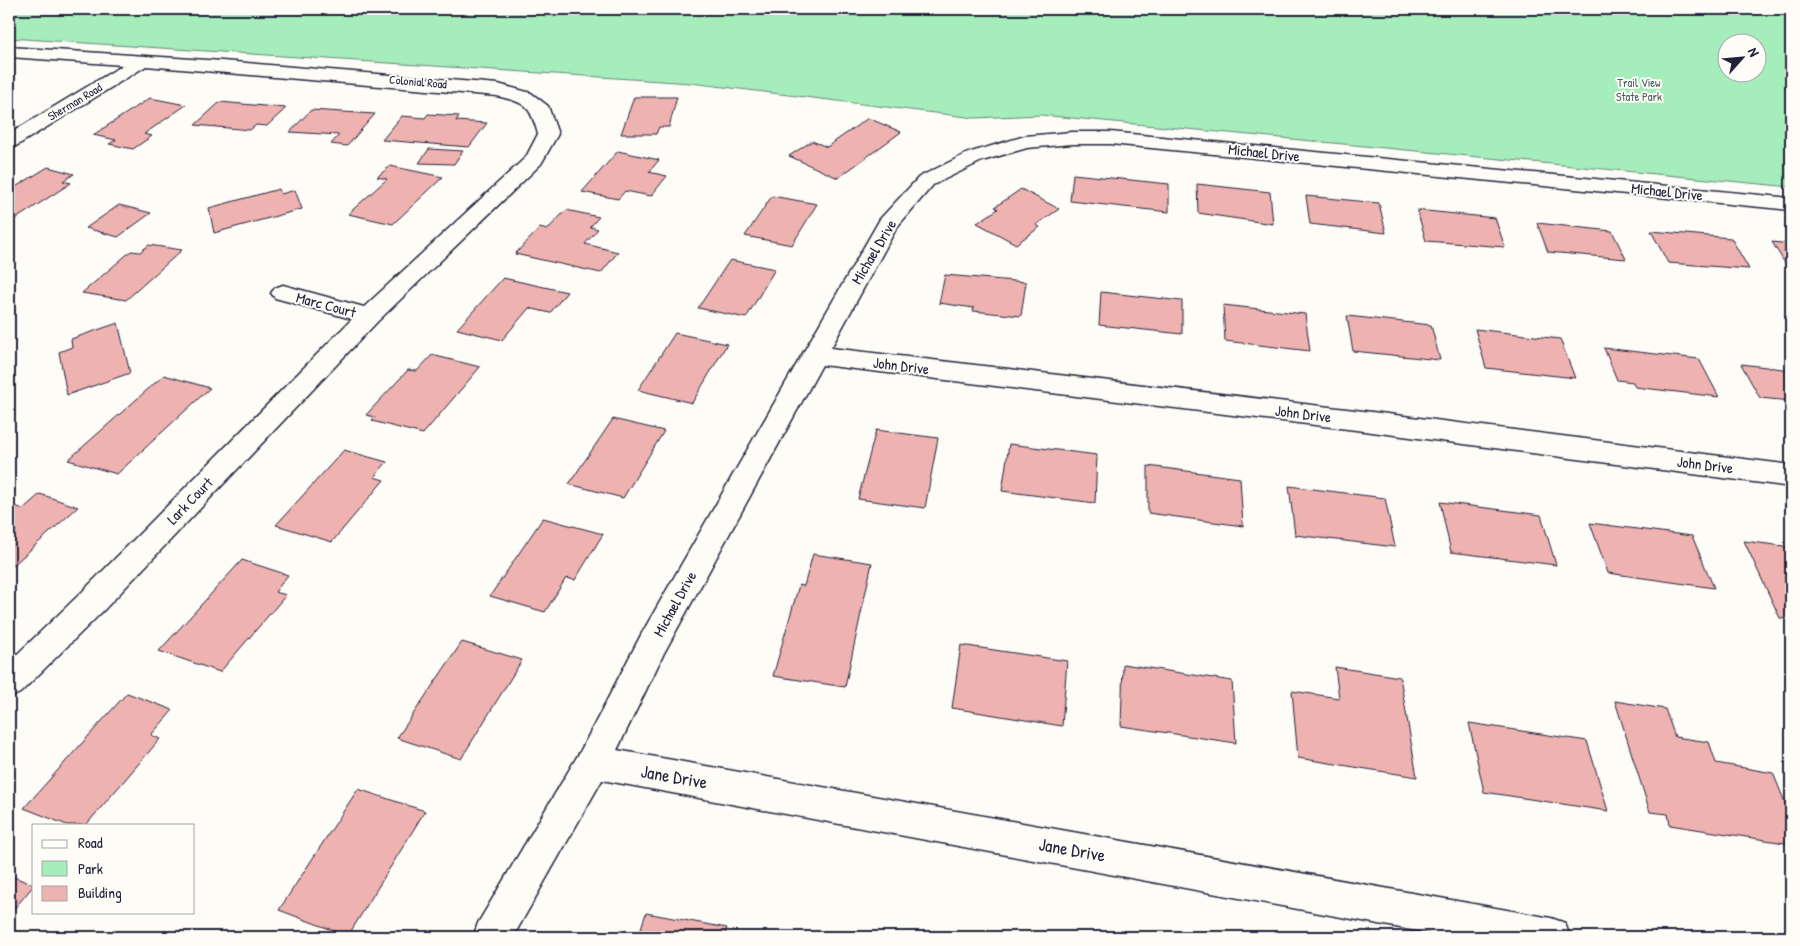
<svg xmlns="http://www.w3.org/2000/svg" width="1800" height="946" viewBox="0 0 1800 946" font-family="'Patrick Hand',sans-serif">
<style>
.green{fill:#a5edbb;stroke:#64887b;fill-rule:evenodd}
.building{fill:#eeb2b0;stroke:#22223b}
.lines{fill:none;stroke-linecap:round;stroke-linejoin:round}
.minor-casing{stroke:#22223b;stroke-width:3}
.minor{fill:#fdfcf7;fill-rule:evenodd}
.labels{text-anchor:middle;stroke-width:4;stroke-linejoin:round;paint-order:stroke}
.far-street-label{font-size:12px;fill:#22223b;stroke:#fdfcf7}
.far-park-label{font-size:12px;fill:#495f61;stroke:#fdfcf7}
.street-label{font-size:15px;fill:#22223b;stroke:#fdfcf7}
.near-street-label{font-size:18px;fill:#22223b;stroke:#fdfcf7}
</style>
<rect width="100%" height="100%" fill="#fdfcf7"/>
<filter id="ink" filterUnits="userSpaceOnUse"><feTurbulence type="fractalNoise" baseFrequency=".02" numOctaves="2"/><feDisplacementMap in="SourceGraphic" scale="10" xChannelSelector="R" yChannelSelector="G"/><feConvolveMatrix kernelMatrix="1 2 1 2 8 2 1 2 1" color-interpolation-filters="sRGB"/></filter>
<g filter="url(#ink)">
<path class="green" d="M 9,9 L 1791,9 L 1791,187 L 1041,115 L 975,118 L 691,83 L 9,38 ZM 1728,42 L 1758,42 L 1758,72 L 1728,72 Z"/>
<path class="building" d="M 634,97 L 677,97 L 669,127 L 659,127 L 656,134 L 621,134 Z
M 150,98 L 186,105 L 144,134 L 152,136 L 133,149 L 109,144 L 116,140 L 93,135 Z
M 220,102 L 286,108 L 267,126 L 256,125 L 250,130 L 195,125 Z
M 311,110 L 375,114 L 347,146 L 331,144 L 339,135 L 290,132 Z
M 428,114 L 459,116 L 456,121 L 487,123 L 469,147 L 382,140 L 402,116 L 425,118 Z
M 868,118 L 901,132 L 838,178 L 789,156 L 812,141 L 827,147 Z
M 429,149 L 463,151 L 454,164 L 419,163 Z
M 618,151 L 659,160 L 649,172 L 667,176 L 651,196 L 625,191 L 618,199 L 582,192 Z
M 390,166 L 443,177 L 393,224 L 348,214 L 387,179 L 377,177 Z
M 48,167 L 74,174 L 63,181 L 71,183 L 14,220 L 9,218 L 9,191 Z
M 1073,174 L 1169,184 L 1169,212 L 1070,201 Z
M 1197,184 L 1270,192 L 1273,224 L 1198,213 Z
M 279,189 L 281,194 L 295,190 L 302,209 L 214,233 L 209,208 Z
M 1021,189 L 1059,209 L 1036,225 L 1040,227 L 1016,244 L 977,223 L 998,209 L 995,207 Z
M 772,196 L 817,204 L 792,245 L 745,236 Z
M 1306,196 L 1379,203 L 1386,233 L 1310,224 Z
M 119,205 L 151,213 L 118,237 L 86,228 Z
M 566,210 L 599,217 L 590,227 L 598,229 L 585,244 L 618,252 L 601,273 L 515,254 L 540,228 L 547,230 Z
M 1417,210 L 1495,218 L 1505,247 L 1426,241 Z
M 1537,223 L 1612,231 L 1626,259 L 1548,252 Z
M 1651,231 L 1731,238 L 1749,269 L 1668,263 Z
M 1772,242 L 1791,244 L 1791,273 Z
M 149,245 L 182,250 L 126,300 L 82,293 L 131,251 L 140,252 Z
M 730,260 L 775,269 L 746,318 L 698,308 Z
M 945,275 L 1026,282 L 1021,316 L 973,311 L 974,308 L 939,303 Z
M 503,278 L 567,292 L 550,313 L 529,308 L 502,340 L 457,329 Z
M 1101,292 L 1182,301 L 1182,334 L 1099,325 Z
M 1223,305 L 1305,314 L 1310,351 L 1225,341 Z
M 1347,316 L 1431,325 L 1440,360 L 1353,351 Z
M 118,323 L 130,373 L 67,395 L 59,352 L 72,347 L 71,339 Z
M 1475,329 L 1560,339 L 1575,378 L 1486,368 Z
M 675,333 L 727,344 L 692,403 L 638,390 Z
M 1604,348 L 1699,359 L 1719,397 L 1635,387 L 1633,382 L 1617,380 Z
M 432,355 L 480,367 L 423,434 L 372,421 L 375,417 L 366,415 L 408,370 L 417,371 Z
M 1741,364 L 1791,370 L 1791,401 L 1760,398 Z
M 164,375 L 210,388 L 117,474 L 68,460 Z
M 613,419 L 664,431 L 623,498 L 569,484 Z
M 876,430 L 938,438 L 925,508 L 858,499 Z
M 1009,444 L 1097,455 L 1095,503 L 1002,491 Z
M 344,450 L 387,462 L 374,477 L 384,480 L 332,542 L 276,525 Z
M 1148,466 L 1240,478 L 1243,526 L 1148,513 Z
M 1289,486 L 1385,498 L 1395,547 L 1295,535 Z
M 40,494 L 78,507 L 9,569 L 9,508 L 12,505 L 23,509 Z
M 1440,502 L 1541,515 L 1556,565 L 1451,552 Z
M 543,518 L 603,534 L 575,580 L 566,578 L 545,612 L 490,596 Z
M 1590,523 L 1692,536 L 1714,588 L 1608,573 Z
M 1744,541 L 1791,547 L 1791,620 L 1780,618 Z
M 813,554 L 872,563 L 845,687 L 773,676 L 799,585 L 804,586 Z
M 242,560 L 288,575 L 275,592 L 286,595 L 220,672 L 159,651 Z
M 462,642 L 522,660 L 461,759 L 397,738 Z
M 961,645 L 1067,661 L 1062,726 L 952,708 Z
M 1123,664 L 1232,681 L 1236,743 L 1121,726 Z
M 1335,667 L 1400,677 L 1417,777 L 1298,758 L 1292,691 L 1339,698 Z
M 127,693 L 173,710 L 151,735 L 160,739 L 86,825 L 67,825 L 24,808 Z
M 1615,701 L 1665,709 L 1675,737 L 1709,742 L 1716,763 L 1773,773 L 1791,817 L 1791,844 L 1670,825 L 1668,814 L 1650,812 Z
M 1469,723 L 1587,741 L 1608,811 L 1484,792 Z
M 358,789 L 425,811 L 348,936 L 279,910 Z
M 9,875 L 34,885 L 9,915 Z
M 646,913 L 727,928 L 724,937 L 638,937 Z"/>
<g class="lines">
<g class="minor-casing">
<path id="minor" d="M 9,47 L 222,61 L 498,84 L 531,93 L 548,106 L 558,134 L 541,164 L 377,322 L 104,610 L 20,693 L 9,698 L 9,662 L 82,592 L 352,319 L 275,298 L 271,293 L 275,288 L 283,285 L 364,307 L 526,157 L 538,134 C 530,105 526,103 497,96 L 146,66 L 16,146 L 9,148 L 9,134 L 123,65 L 9,57 Z
M 1072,132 L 1110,132 L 1791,198 L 1791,210 L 1110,144 L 1072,144 L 1027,148 L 982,161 L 933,185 L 897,227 L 831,348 L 1372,412 L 1791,465 L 1791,487 L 1372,432 L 822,365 L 664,653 L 617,750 L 1551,918 L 1565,923 L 1570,937 L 1449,937 L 602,780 L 513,937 L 473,937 L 478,923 L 581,750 L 642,633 L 880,219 L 919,177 L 968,153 L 1025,136 Z"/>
</g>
<use href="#minor" class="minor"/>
</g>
</g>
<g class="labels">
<g class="far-street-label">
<text transform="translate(418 82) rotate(5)" y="4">Colonial Road</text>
<text transform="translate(75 102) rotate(-31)" y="4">Sherman Road</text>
</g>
<g class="far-park-label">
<text x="1639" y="87">Trail View<tspan x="1639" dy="14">State Park</tspan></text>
</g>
<g class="street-label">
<text transform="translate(1264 153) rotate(6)" y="5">Michael Drive</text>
<text transform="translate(1667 192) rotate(6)" y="5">Michael Drive</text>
<text transform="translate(874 252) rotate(-59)" y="5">Michael Drive</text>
<text transform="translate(326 305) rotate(15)" y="5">Marc Court</text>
<text transform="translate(901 366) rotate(7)" y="5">John Drive</text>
<text transform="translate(1303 414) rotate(7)" y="5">John Drive</text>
<text transform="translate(1705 465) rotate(7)" y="5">John Drive</text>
<text transform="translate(190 501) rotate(-46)" y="5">Lark Court</text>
<text transform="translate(675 604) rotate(-61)" y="5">Michael Drive</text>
</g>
<g class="near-street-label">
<text transform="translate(674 777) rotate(10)" y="6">Jane Drive</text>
<text transform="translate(1072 850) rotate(10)" y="6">Jane Drive</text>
</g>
</g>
<rect width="1800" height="946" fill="none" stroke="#fdfcf7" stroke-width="30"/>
<rect x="15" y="15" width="1770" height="916" fill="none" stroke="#22223b" stroke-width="2" filter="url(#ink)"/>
<rect x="32" y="824" width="162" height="90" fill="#fdfcf7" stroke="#a5a5ac"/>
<rect x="42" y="840" width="25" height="8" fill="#fdfcf7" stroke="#a5a5ac"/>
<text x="78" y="848" font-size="15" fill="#22223b">Road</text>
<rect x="42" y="861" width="25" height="15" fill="#a5edbb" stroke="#a5a5ac"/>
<text x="78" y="874" font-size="15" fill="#22223b">Park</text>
<rect x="42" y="886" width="25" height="15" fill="#eeb2b0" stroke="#a5a5ac"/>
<text x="78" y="898" font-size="15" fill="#22223b">Building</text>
<g transform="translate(1742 58) rotate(63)"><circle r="24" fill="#fdfcf7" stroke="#a5a5ac"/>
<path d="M0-4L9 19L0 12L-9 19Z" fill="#22223b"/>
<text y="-8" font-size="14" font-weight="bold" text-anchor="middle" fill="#22223b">N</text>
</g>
</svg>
